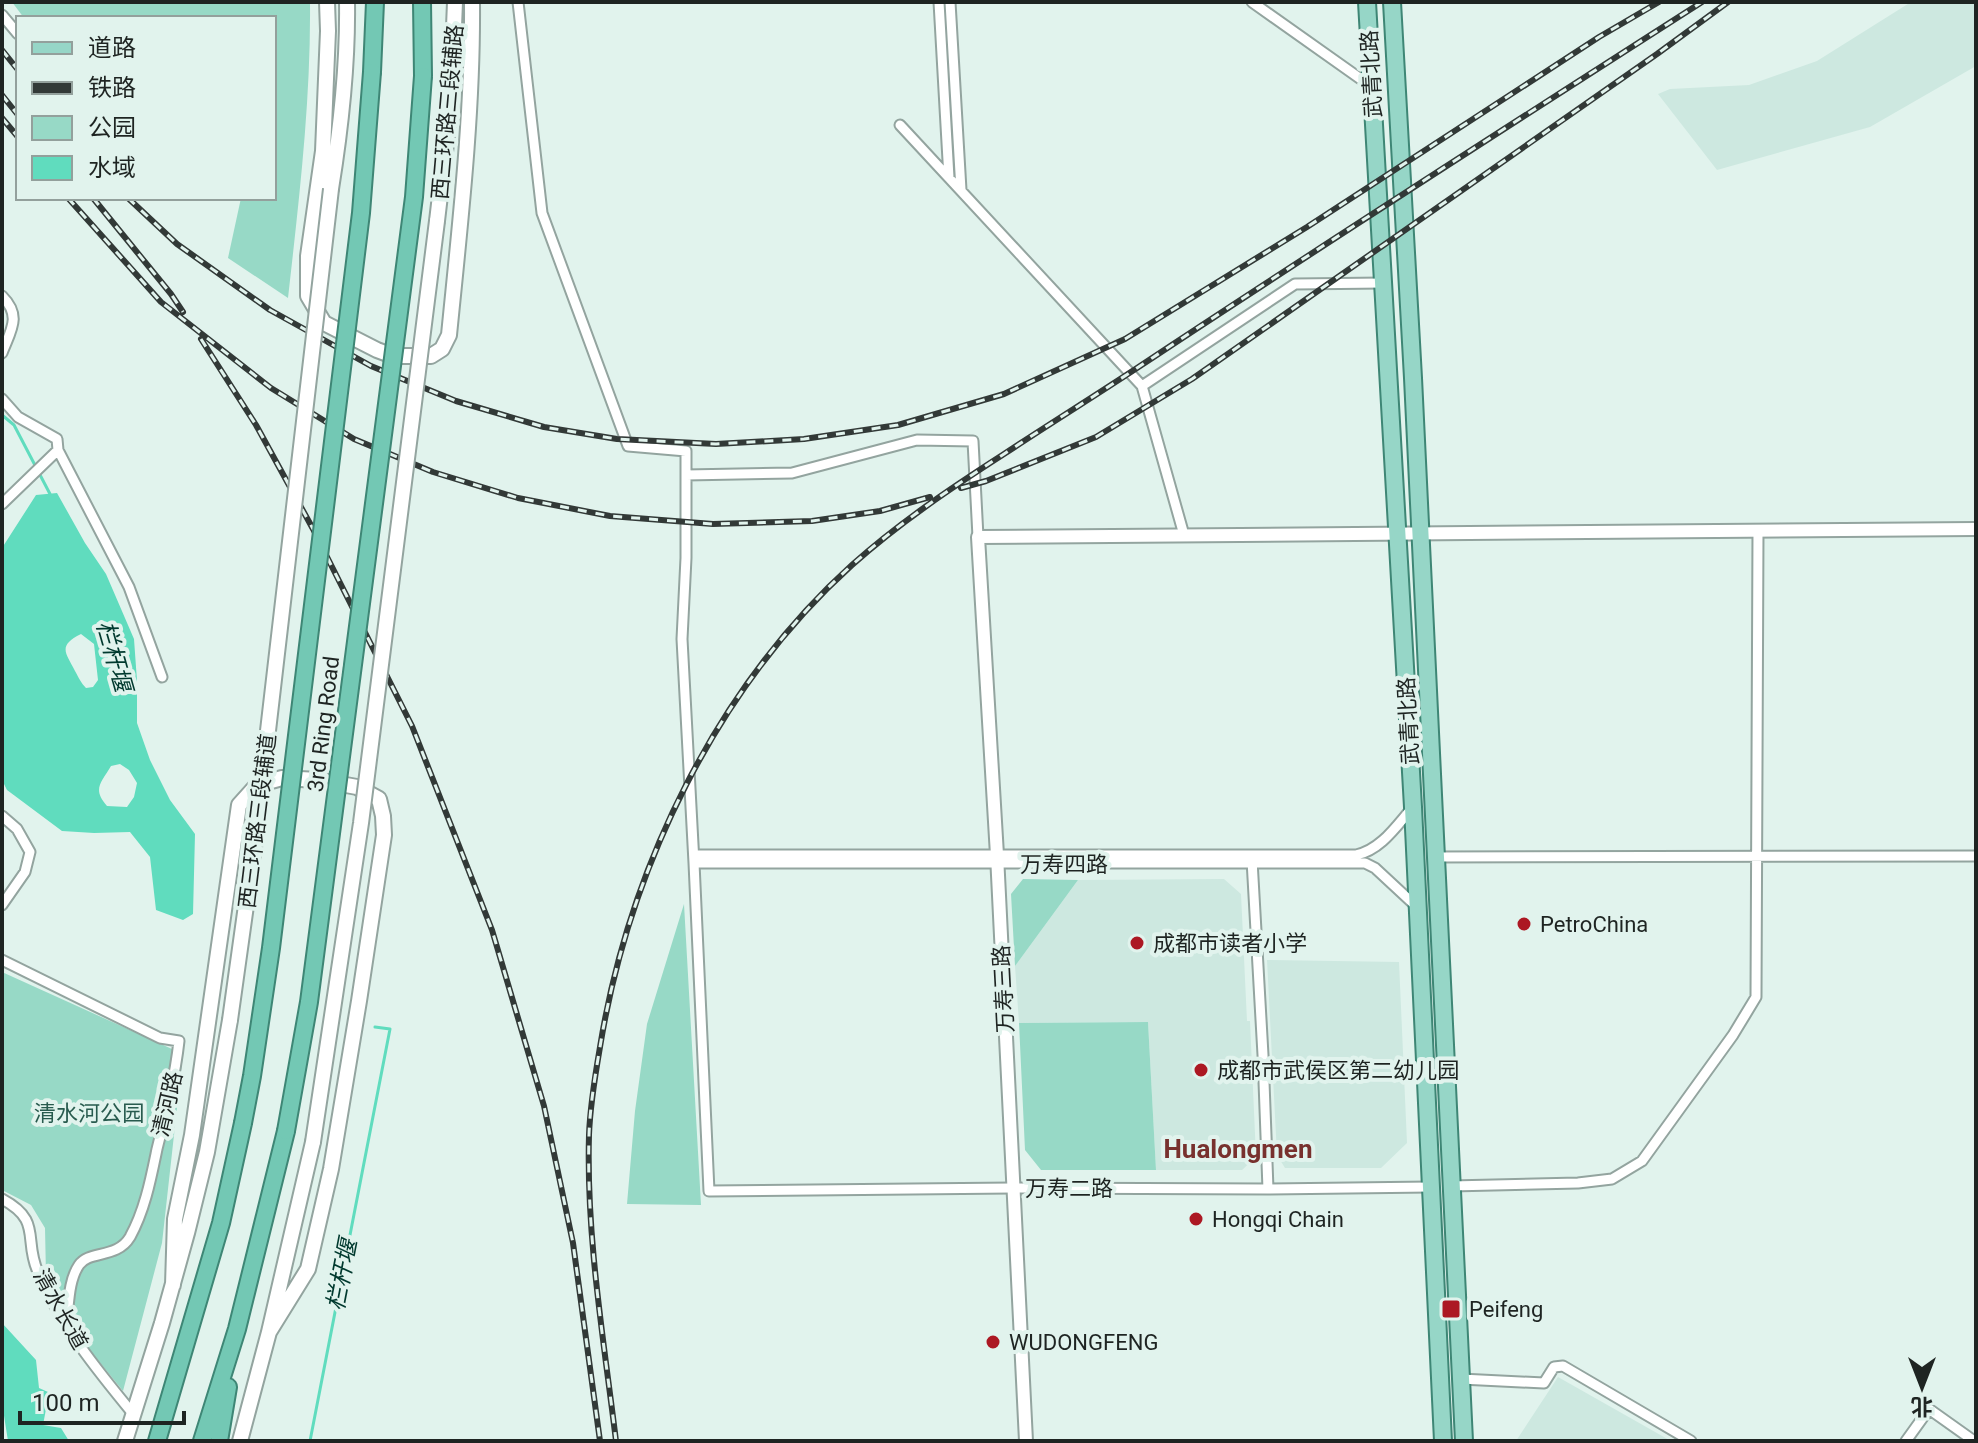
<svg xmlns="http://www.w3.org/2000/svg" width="1978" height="1443" viewBox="0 0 1978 1443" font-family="Roboto,'Noto Sans SC',sans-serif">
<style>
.built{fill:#cde8e0}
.green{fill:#97d9c6}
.water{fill:#60dcbe;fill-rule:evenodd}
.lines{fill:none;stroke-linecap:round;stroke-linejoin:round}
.stream{stroke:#60dcbe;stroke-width:3}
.minor-casing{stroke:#93a49f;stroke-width:13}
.tertiary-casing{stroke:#93a49f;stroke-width:16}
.secondary-casing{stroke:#93a49f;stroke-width:18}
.primary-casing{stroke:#3e8675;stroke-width:20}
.trunk-casing{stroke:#3e8675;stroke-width:20}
.minor{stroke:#fff;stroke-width:9}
.tertiary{stroke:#fff;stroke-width:12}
.secondary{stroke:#fff;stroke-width:14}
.primary{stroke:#96d6c7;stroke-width:16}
.trunk{stroke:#73c8b4;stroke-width:16}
.rail-casing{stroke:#323937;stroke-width:6}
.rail{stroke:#e1f3ed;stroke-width:3;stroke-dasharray:9;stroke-linecap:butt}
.secondary-bridge-casing{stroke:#93a49f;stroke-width:18;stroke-linecap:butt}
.trunk-bridge-casing{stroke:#3e8675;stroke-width:20;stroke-linecap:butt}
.secondary-bridge{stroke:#fff;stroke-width:14}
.trunk-bridge{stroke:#73c8b4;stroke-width:16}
.poi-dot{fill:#ac1823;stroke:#e1f3ed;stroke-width:3}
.labels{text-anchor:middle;stroke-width:8;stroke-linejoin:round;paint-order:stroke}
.street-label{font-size:22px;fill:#1e2422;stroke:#e1f3ed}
.poi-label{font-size:22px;fill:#1e2422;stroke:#e1f3ed;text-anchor:start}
.park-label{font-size:22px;fill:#285b4e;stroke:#e1f3ed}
.water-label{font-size:24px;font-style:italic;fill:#00392e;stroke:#e1f3ed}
.quarter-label{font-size:26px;font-weight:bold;fill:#78312e;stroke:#e1f3ed}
</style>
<rect width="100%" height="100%" fill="#e1f3ed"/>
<path class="built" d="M 1911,2 L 1976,2 L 1976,66 L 1870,127 L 1717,170 L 1658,94 L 1670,89 L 1749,85 L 1817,61 Z
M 1224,879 L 1241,894 L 1247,1021 L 1250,1021 L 1256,1157 L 1242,1170 L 1156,1170 L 1148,1022 L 1019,1023 L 1015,966 L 1078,880 Z
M 1267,960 L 1399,962 L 1407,1143 L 1381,1168 L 1285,1168 L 1277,1155 Z
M 1558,1377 L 1671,1441 L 1516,1441 Z"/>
<path class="green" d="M 12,2 L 310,2 C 311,101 299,200 288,298 L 228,258 L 241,198 L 274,198 L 274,18 L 24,18 Z
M 1023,879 L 1078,880 L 1015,966 L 1011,894 Z
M 684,904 L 701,1205 L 627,1204 L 635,1111 L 647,1024 Z
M 2,972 L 183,1054 L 162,1243 L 123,1391 L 80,1338 L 46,1275 L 45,1228 L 31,1205 L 2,1190 Z
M 1148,1022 L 1156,1170 L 1041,1170 L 1025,1150 L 1019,1023 Z"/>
<path class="water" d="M 57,493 L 85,543 L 106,574 L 134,639 L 137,681 L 137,723 L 150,760 L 170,800 L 195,834 L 193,914 L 183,920 L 156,910 L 150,857 L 130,832 L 94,833 L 62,831 L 7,790 L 2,780 L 2,548 L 36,495 ZM 81,634 L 94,644 L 98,680 L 93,687 L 86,688 C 81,683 79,678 75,671 C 66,653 57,646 81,634 ZM 120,764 L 129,770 L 137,783 L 134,797 L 127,807 L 107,806 C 92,789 101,783 111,766 Z
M 2,1323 L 36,1360 L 39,1388 L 48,1392 L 51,1404 L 46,1409 L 43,1425 L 61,1428 L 69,1441 L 8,1441 L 2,1403 Z"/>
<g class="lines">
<path class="stream" d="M 2,415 L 14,425 L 50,494
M 310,1441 L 390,1029 L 375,1027"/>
<g class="minor-casing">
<path id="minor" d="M 518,2 L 542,213 L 628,446 L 686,451 L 686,558 L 682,639 L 694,863 L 709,1191 L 1012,1188 L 1268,1189 L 1430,1187
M 939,2 L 949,178
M 950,2 L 961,190
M 1252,2 L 1372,87
M 2,15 L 18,34
M 900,125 L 1142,386 L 1184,535
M 2,296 C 22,316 11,330 2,353
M 1142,386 L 1295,284 L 1383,283
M 2,399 L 18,417 L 57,439 L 58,450 L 2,504
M 58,450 L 129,587 L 162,677
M 686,475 L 792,473 L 917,440 L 973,441 L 978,537
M 2,816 L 17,829 L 30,852 L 25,872 L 2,905
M 694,855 L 1356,855 C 1381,850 1397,825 1413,807
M 1435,857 L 1976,856
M 1252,860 L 1263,1055 L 1268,1189
M 694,863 L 1365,863 L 1375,868 L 1417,907
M 2,960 L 160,1038 L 179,1041 C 175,1077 166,1113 157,1149 C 151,1178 145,1210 130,1237 C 117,1259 89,1250 79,1265 C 68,1281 69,1306 66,1325
M 1451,1186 L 1578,1183 L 1612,1179 L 1642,1161 L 1733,1035 L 1756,997 L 1758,531
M 2,1199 C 43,1221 23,1239 38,1272 C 61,1326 97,1370 134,1415
M 1461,1379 L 1544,1383 L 1554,1367 L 1563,1366 L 1691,1441
M 1906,1441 L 1929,1409 L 1974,1441"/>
</g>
<g class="tertiary-casing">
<path id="tertiary" d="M 1026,1441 L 997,855 L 978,537 L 1976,529"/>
</g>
<g class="secondary-casing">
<path id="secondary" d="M 327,2 L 328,31 L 323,151 L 308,256 L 308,296 L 324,323 L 377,350 L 393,356 L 431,356 L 442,349 L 449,335 C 460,224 473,113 472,2
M 331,189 C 341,127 348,65 347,2
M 437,221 L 451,101 L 455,2
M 173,1285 L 175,1219 L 192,1135 L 239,805 L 257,785 L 282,778 L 318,780 L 357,787 L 379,799 L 383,816 L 384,835 L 359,1001 L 331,1169 L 308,1269 L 269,1332
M 125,1441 L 162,1323 L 187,1233 L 207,1152 L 230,1020
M 240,1441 L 269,1332 L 313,1142"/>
</g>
<g class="primary-casing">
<path id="primary" d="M 1367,2 L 1413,807 L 1443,1441
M 1392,2 L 1413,378 L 1464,1441"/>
</g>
<g class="trunk-casing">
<path id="trunk" d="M 422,2 L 423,76
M 372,72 L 375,2
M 157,1441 L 221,1223 L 243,1123
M 202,1441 L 237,1329 L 286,1131
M 219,1441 L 228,1387"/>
</g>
<use href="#minor" class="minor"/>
<use href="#tertiary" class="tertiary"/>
<use href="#secondary" class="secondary"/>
<use href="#primary" class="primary"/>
<use href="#trunk" class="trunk"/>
<g class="rail-casing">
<path id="rail" d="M 2,50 L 18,70
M 2,95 L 18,115
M 2,118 L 18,137
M 68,198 L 161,302 L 271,388 L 354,439 L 433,472 L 518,498 L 610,516 L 713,524 L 812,521 L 880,511 L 930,497
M 93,198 L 171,294 L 183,312
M 128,198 L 177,244 L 270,310 L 371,366 L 456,401 L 544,427 L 617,439 L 716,444 L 804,439 L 898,425 L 1004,394 L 1125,339 L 1307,227 L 1599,37 L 1659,2
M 201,339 L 256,425 L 313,529 L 412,726 L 492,930 L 544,1106 L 573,1243 L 600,1441
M 961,488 L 986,481 L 1096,437 L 1192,379 L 1657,54 L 1728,2
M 616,1441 C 604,1342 586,1236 589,1135 C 590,1106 595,1076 600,1047 C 629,868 717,687 852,565 C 899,523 951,488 1004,454 C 1048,425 1093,397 1137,368 C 1324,244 1513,123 1702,2"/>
</g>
<use href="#rail" class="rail"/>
<g class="secondary-bridge-casing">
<path id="secondary-bridge" d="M 230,1020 L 256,834 L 331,189
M 313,1142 L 361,823 L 437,221"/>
</g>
<g class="trunk-bridge-casing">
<path id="trunk-bridge" d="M 243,1123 L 252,1076 L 271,948 L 361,213 L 372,72
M 286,1131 L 309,1002 L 414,197 L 423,76"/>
</g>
<use href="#secondary-bridge" class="secondary-bridge"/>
<use href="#trunk-bridge" class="trunk-bridge"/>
</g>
<g class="poi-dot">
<circle cx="1524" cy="924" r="8"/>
<circle cx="1137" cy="943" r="8"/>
<circle cx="1201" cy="1070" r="8"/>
<circle cx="1196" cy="1219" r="8"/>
<rect x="1441" y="1299" width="20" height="20" rx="4"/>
<circle cx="993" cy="1342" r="8"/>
</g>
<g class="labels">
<g class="street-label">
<text transform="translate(1371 74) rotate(-93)" y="8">武青北路</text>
<text transform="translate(447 112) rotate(-85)" y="8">西三环路三段辅路</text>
<text transform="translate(1408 721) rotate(-93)" y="8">武青北路</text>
<text transform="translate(323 724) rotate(-83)" y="8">3rd Ring Road</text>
<text transform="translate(257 821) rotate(-83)" y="8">西三环路三段辅道</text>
<text x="1064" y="872">万寿四路</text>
<text transform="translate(1003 989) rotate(-93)" y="8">万寿三路</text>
<text transform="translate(167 1104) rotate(-77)" y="8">清河路</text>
<text x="1069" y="1196">万寿二路</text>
<text transform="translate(61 1309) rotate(61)" y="8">清水长道</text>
</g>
<g class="poi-label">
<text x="1540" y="932">PetroChina</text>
<text x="1153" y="951">成都市读者小学</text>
<text x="1217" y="1078">成都市武侯区第二幼儿园</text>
<text x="1212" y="1227">Hongqi Chain</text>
<text x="1469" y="1317">Peifeng</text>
<text x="1009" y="1350">WUDONGFENG</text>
</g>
<g class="park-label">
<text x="89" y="1121">清水河公园</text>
</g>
<g class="water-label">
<text transform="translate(114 656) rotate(74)" y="8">栏杆堰</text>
<text transform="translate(342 1275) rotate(-79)" y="8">栏杆堰</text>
</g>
<g class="quarter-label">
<text x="1238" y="1158">Hualongmen</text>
</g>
</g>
<rect width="1978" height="1443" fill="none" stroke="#1e2422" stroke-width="8"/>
<rect x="16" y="16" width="260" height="184" fill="#e1f3ed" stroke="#93a09c" stroke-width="2"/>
<rect x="32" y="42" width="40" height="12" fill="#96d6c7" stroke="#93a09c" stroke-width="2"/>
<text x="88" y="56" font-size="24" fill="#1e2422">道路</text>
<rect x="32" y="82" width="40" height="12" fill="#323937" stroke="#93a09c" stroke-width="2"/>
<text x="88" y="96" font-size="24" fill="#1e2422">铁路</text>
<rect x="32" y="116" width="40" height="24" fill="#97d9c6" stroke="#93a09c" stroke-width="2"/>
<text x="88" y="136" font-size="24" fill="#1e2422">公园</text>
<rect x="32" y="156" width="40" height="24" fill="#60dcbe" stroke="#93a09c" stroke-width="2"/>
<text x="88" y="176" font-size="24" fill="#1e2422">水域</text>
<g transform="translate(1922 1387) rotate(180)" stroke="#e1f3ed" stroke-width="6" paint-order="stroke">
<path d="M0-6L14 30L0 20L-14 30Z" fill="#1e2422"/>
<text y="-12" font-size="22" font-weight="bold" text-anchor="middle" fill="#1e2422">北</text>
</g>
<path d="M20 1411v12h164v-12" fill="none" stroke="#1e2422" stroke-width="4"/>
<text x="32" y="1411" font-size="24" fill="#1e2422" stroke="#e1f3ed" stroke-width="6" paint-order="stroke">100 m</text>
</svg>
